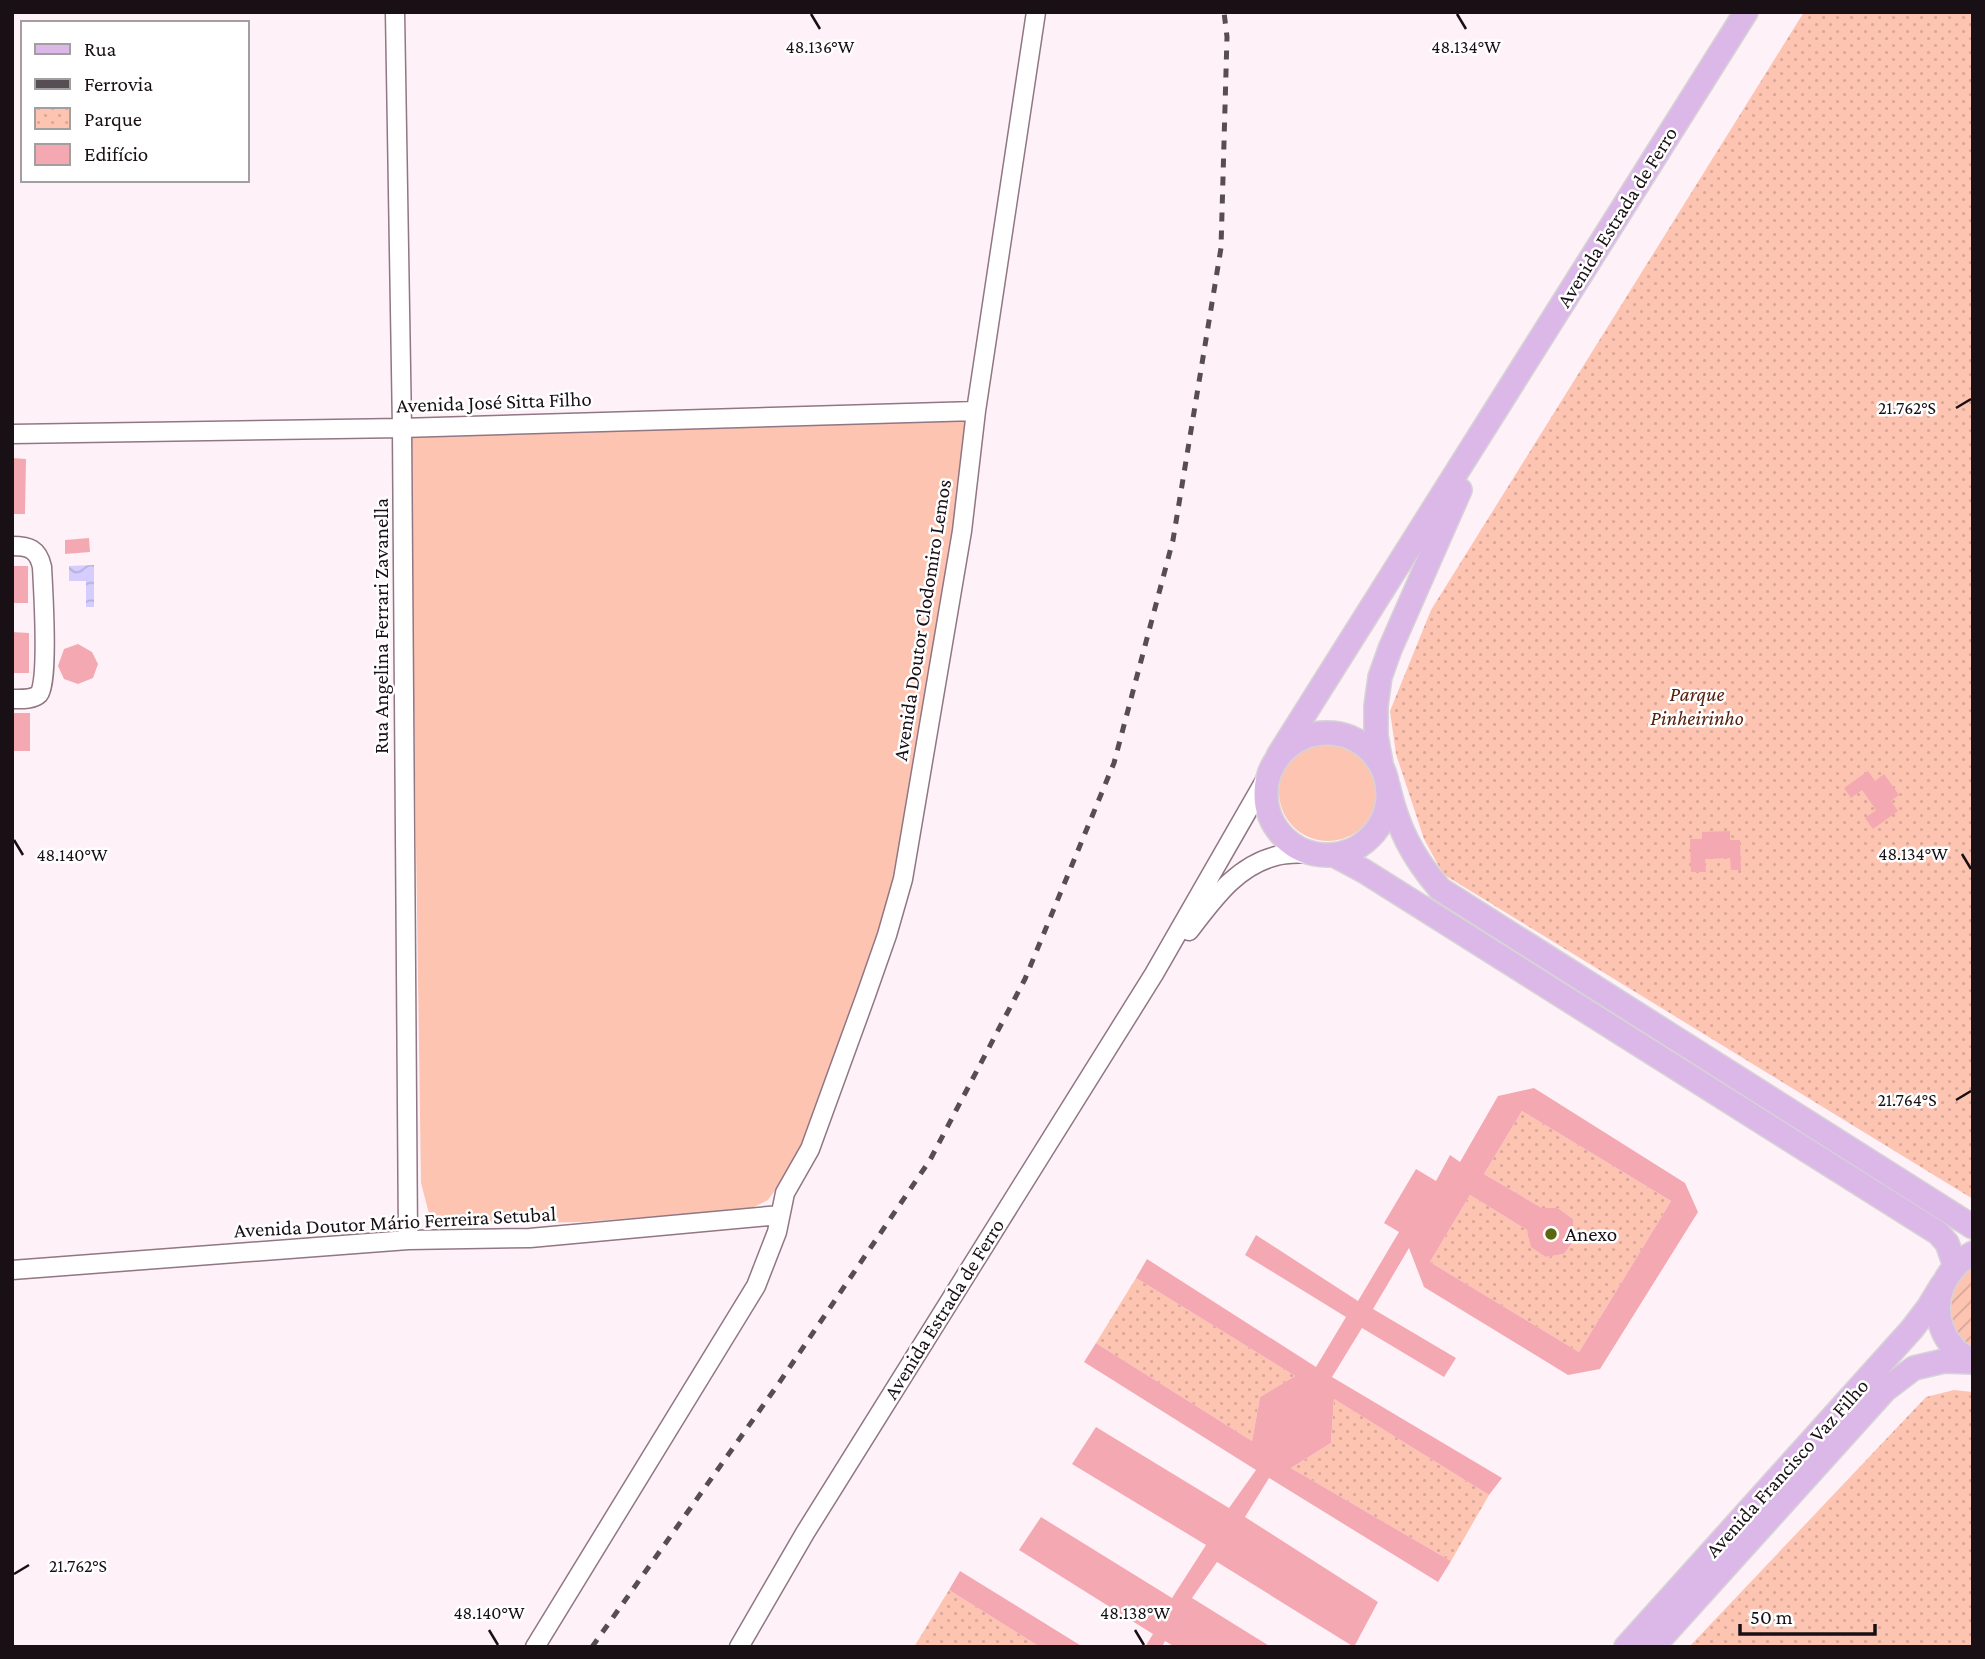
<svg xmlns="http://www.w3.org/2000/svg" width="1985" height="1659" viewBox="0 0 1985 1659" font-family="'Crimson Pro',serif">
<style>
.grass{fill:#fdc4b2}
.park{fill:url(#park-dots)}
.garden{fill:url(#garden-furrows)}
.water{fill:url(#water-waves)}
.building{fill:#f4a9b2;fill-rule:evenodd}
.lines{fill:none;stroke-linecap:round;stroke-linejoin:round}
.minor-casing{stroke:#917684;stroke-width:21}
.major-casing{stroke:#d6d4d5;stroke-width:26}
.minor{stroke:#fff;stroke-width:18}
.major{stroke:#dcb8e8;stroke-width:23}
.rail{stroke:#574e53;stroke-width:5;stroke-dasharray:9 9;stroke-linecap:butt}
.ticks{fill:none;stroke:#191015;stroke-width:2.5}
.poi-dot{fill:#5a670c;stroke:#fff;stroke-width:2.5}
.labels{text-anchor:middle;stroke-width:5;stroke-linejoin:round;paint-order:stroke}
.street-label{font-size:21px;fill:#191015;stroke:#fff}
.park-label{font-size:21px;font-style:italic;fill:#56200e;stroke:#fff}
.poi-label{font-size:21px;fill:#191015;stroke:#fff;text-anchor:start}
.ticks-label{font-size:18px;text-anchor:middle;fill:#191015;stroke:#fff;stroke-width:5;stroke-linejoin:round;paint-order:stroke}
</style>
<defs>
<pattern id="park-dots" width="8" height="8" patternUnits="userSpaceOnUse" patternTransform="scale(1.75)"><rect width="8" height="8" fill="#fdc4b2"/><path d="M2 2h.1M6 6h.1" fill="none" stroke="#d8a798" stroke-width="1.8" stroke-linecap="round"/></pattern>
<pattern id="garden-furrows" width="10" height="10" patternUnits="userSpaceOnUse" patternTransform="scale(1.75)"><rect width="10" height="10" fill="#fdc4b2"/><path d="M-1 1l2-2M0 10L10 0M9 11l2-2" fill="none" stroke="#d8a798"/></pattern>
<pattern id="water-waves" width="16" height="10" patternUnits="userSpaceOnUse" patternTransform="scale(1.75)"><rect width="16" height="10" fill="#d4cdfe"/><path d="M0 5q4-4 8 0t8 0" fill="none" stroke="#b5afd9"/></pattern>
</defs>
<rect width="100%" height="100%" fill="#fef2f8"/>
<path class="grass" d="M 969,420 L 956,528 L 902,847 L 886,925 L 817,1108 L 793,1166 L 768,1200 L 750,1209 L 582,1222 L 432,1225 L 421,1183 L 410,433 Z
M1279 792a49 49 0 1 1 98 0a49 49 0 1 1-98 0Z"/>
<path class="park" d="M 1804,12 L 1973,12 L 1973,1199 L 1443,874 L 1424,839 L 1396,754 L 1390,711 L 1431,610 Z
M 1522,1111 L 1671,1201 L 1579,1352 L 1430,1262 L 1470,1195 L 1527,1230 L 1546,1257 L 1564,1254 L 1575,1239 L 1573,1219 L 1558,1208 L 1542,1208 L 1484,1174 Z
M 1136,1278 L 1295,1376 L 1260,1397 L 1252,1441 L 1096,1343 Z
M 1954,1390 L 1973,1392 L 1973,1647 L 1689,1647 L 1926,1397 Z
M 1334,1399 L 1489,1495 L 1451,1561 L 1291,1468 L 1331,1443 Z
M 949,1590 L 1040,1647 L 914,1647 Z"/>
<path class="garden" d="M 1973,1264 L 1973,1354 L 1948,1327 L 1949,1287 Z"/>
<path class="water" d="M 94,565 L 94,607 L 86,607 L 86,581 L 69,581 L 69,566 Z"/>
<path class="building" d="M 12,458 L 26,459 L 25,514 L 12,514 Z
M 89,538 L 90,552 L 65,554 L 65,540 Z
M 12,566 L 28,566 L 28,603 L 12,603 Z
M 12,632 L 29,633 L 29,673 L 12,673 Z
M 78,644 L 92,652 L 98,664 L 93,678 L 78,684 L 64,679 L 58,666 L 64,649 Z
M 12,713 L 30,713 L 30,751 L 12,751 Z
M 1868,771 L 1875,781 L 1884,774 L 1899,795 L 1891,801 L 1898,811 L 1873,829 L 1865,818 L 1876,810 L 1862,790 L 1851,798 L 1844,788 Z
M 1730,831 L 1730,840 L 1740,840 L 1741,870 L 1731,870 L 1730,858 L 1705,859 L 1706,872 L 1691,872 L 1690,839 L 1702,839 L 1702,832 Z
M 1534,1088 L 1685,1183 L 1698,1212 L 1600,1369 L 1568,1375 L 1424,1287 L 1409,1248 L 1373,1309 L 1456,1358 L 1444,1377 L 1362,1328 L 1332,1377 L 1502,1478 L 1489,1495 L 1334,1399 L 1331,1443 L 1291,1468 L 1451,1561 L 1438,1582 L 1269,1478 L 1245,1517 L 1378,1602 L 1354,1647 L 1217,1562 L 1192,1598 L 1271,1647 L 1175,1647 L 1165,1641 L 1162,1647 L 1145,1647 L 1153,1634 L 1019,1550 L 1041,1517 L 1172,1598 L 1206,1545 L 1072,1464 L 1096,1427 L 1229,1508 L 1256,1470 L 1084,1362 L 1096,1343 L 1252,1441 L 1260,1397 L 1295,1376 L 1136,1278 L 1147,1259 L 1316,1367 L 1346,1317 L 1245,1255 L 1256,1235 L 1358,1301 L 1399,1232 L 1384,1223 L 1416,1169 L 1436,1181 L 1450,1155 L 1460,1162 L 1498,1096 ZM 1522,1111 L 1671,1201 L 1579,1352 L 1430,1262 L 1470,1195 L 1527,1230 L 1531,1247 L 1546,1257 L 1564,1254 L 1575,1239 L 1573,1219 L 1558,1208 L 1542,1208 L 1484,1174 Z
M 960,1571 L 1083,1647 L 1040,1647 L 949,1590 Z"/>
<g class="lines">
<g class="minor-casing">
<path id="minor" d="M 395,12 L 402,428 L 408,1240
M 12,434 L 402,428 L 976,411
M 12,546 C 29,546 38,549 42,567 C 43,586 49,683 39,694 C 33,700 20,699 12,699
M 1189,931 C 1213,900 1236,866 1276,856 C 1287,853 1299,854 1310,853
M 12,1270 L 408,1240 L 530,1238 L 780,1215
M 535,1647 L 756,1286 L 777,1232 L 785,1193 L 810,1149 L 866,995 L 887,935 L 903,879 L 962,531 L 976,411 L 1036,12
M 739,1647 L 805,1533 L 1154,974 L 1267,777"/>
</g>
<g class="major-casing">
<path id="major" d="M1266 794a61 61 0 1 1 122 0a61 61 0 1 1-122 0Z
M 1278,756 L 1746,12
M 1381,763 L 1376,735 L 1376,706 L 1380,677 L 1390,649 L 1460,490
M 1388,786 C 1398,829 1412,856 1440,889 L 1973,1227
M 1334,855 L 1364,871 L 1938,1233 L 1947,1243 L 1955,1266
M 1973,1253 C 1967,1257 1959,1261 1955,1267 C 1933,1290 1933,1325 1954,1348 C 1959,1354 1967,1357 1973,1361
M 1626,1647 L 1912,1329 L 1928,1308 L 1942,1285
M 1653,1647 L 1885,1390 L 1914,1368 L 1944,1361 L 1973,1362"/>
</g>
<use href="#minor" class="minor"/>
<use href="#major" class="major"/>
<path class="rail" d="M 592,1647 L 779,1383 L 930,1160 L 1025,979 L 1114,763 L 1173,540 L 1221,248 L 1227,37 L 1224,12"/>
</g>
<path class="ticks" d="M 811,14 L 820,29M 1457,14 L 1466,29M 1956,408 L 1971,399M 14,840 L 23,855M 1962,854 L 1971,869M 1956,1100 L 1971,1091M 14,1574 L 29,1565M 489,1630 L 498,1645M 1135,1630 L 1144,1645"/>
<circle class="poi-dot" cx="1551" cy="1234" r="7"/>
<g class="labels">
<g class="street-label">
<text transform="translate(1617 217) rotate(-58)" y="7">Avenida Estrada de Ferro</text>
<text transform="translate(494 402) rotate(-2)" y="7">Avenida José Sitta Filho</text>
<text transform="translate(922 620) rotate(-81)" y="7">Avenida Doutor Clodomiro Lemos</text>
<text transform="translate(381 626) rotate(-90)" y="7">Rua Angelina Ferrari Zavanella</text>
<text transform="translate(395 1222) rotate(-3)" y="7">Avenida Doutor Mário Ferreira Setubal</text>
<text transform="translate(944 1309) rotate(-58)" y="7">Avenida Estrada de Ferro</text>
<text transform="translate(1787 1468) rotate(-48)" y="7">Avenida Francisco Vaz Filho</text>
</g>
<g class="park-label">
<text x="1697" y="701">Parque<tspan x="1697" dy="24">Pinheirinho</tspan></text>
</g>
<g class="poi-label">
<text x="1565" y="1241">Anexo</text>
</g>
</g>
<g class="ticks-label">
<text x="820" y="53">48.136°W</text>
<text x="1466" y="53">48.134°W</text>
<text x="1907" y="414">21.762°S</text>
<text x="1913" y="860">48.134°W</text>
<text x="72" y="861">48.140°W</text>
<text x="1907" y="1106">21.764°S</text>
<text x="78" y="1572">21.762°S</text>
<text x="489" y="1619">48.140°W</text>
<text x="1135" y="1619">48.138°W</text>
</g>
<rect width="1985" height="1659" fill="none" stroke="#191015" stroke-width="28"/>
<rect x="21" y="21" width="228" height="161" fill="#ffffff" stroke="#a39fa1" stroke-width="2"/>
<rect x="35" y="44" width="35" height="10" fill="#dcb8e8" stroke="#a39fa1" stroke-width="2"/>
<text x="84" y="56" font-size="21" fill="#191015">Rua</text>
<rect x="35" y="79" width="35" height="10" fill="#574e53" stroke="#a39fa1" stroke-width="2"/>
<text x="84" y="91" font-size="21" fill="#191015">Ferrovia</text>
<rect x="35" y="108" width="35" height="21" fill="url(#park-dots)" stroke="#a39fa1" stroke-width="2"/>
<text x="84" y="126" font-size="21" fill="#191015">Parque</text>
<rect x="35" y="144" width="35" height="21" fill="#f4a9b2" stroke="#a39fa1" stroke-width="2"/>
<text x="84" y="161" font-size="21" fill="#191015">Edifício</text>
<path d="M1740 1624v10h135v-10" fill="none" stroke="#191015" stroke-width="3.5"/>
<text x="1750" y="1624" font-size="21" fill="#191015" stroke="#ffffff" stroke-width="5" paint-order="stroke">50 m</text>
</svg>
